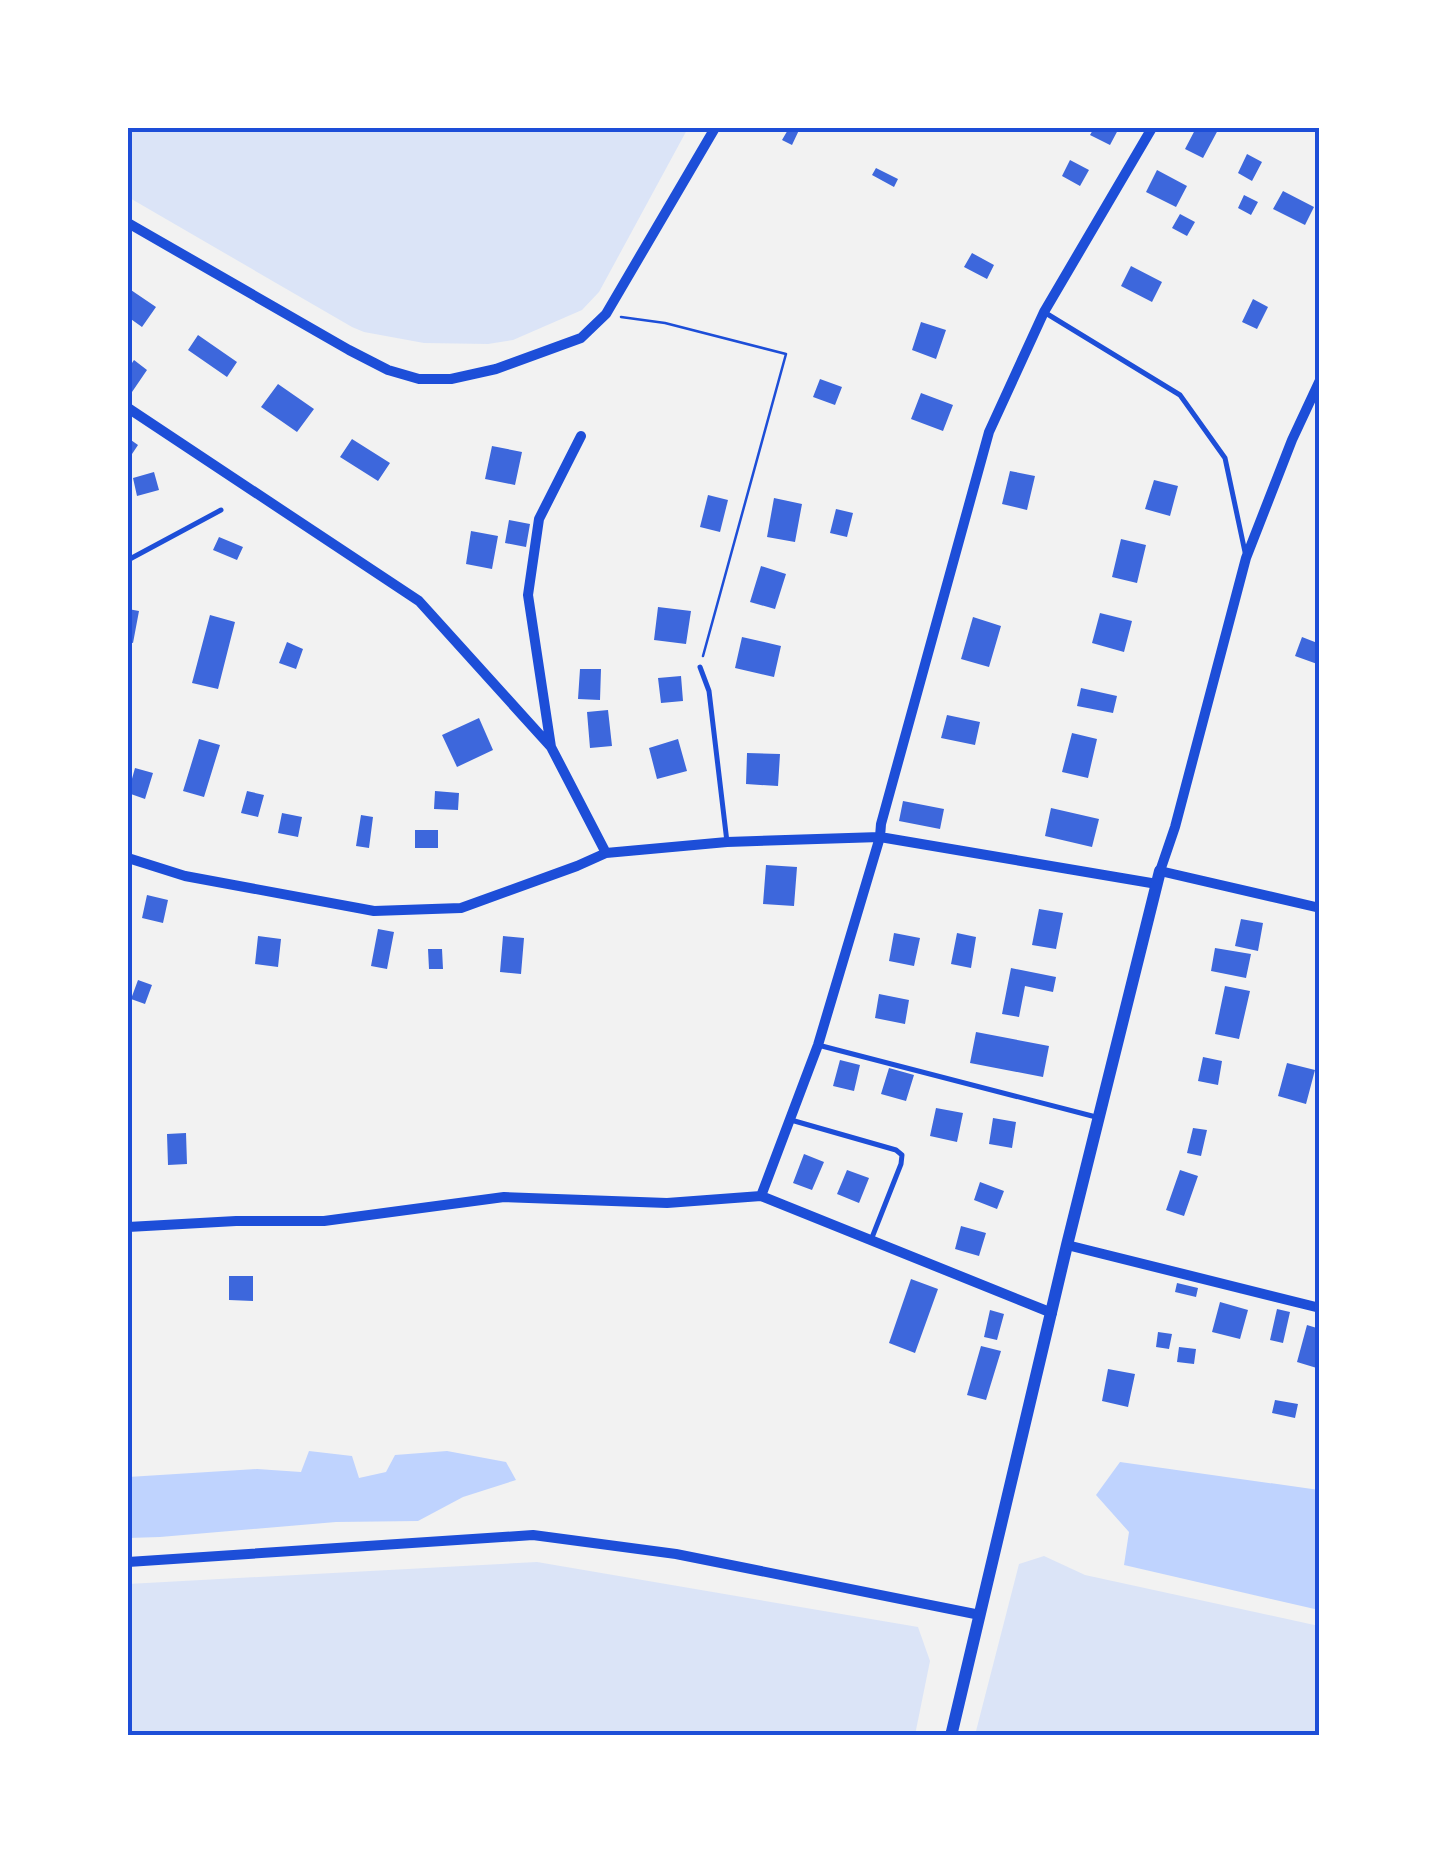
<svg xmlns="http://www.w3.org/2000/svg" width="1447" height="1863" viewBox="0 0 1447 1863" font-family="'DejaVu Sans',sans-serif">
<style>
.green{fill:#dbe4f7}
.water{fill:#bfd3fe}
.building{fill:#3d67dc}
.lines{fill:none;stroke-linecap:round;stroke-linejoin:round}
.path{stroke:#1d4ed8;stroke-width:2.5}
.service{stroke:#1d4ed8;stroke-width:5}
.minor{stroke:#1d4ed8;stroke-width:10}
.tertiary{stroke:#1d4ed8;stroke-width:12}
.neatline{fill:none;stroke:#1d4ed8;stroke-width:4}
</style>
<rect width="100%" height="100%" fill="#f2f2f2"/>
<path class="green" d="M 128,128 L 688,128 L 599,292 L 582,310 L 513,340 L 488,344 L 424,343 L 364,332 L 352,327 L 128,197 Z
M 1044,1556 L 1085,1575 L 1319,1626 L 1319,1735 L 975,1735 L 1019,1564 Z
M 537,1562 L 918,1627 L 930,1661 L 915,1735 L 128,1735 L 128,1584 Z"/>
<path class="water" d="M 309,1451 L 352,1456 L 359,1478 L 386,1472 L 395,1455 L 447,1451 L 506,1462 L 516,1480 L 463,1497 L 418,1521 L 336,1522 L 160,1537 L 128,1538 L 128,1477 L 257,1469 L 301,1472 Z
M 1120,1462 L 1319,1490 L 1319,1610 L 1124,1565 L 1129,1532 L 1096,1495 Z"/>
<path class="building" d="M 789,128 L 800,128 L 792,145 L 782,140 Z
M 1094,128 L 1119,128 L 1110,145 L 1090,135 Z
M 1196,128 L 1219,128 L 1203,158 L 1185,149 Z
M 1247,154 L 1262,162 L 1252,181 L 1238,173 Z
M 1070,160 L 1089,170 L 1080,186 L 1062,176 Z
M 876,168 L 898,179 L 894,187 L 872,175 Z
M 1157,170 L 1187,186 L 1176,207 L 1146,192 Z
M 1283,191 L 1314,207 L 1305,225 L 1273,209 Z
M 1244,195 L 1258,202 L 1251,215 L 1238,208 Z
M 1180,214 L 1195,222 L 1187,236 L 1172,228 Z
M 972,253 L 994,265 L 987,279 L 964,267 Z
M 1131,266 L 1162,282 L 1152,302 L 1121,286 Z
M 128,288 L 156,307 L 142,327 L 128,317 Z
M 1253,299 L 1268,307 L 1257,329 L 1242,322 Z
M 921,322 L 946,330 L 936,359 L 912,350 Z
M 198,335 L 237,362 L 227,377 L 188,350 Z
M 134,360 L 147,370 L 132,392 L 128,389 L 128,369 Z
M 820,379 L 842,387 L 835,405 L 813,397 Z
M 278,384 L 314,409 L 297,432 L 261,407 Z
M 921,393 L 953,405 L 943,431 L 911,419 Z
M 128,438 L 138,445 L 128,460 Z
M 352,439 L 390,463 L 378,481 L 340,457 Z
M 492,446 L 522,452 L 515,485 L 485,479 Z
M 1010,471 L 1035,476 L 1027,510 L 1002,504 Z
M 154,472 L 159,490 L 137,496 L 133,478 Z
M 1154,480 L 1178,486 L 1170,516 L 1145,509 Z
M 708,495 L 728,500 L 720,532 L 700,527 Z
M 774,498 L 802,504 L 795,542 L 767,537 Z
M 836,509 L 853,513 L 847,537 L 830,533 Z
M 509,520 L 530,524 L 526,547 L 505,543 Z
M 471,531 L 498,536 L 492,569 L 466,564 Z
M 219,537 L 243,547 L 237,560 L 213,550 Z
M 1121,539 L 1146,545 L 1137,583 L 1112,577 Z
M 761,566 L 786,574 L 775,609 L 750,602 Z
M 658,607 L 691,611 L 686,644 L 654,640 Z
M 128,609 L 139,611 L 133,643 L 128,642 Z
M 1100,613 L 1132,621 L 1124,652 L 1092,643 Z
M 210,615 L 235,622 L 218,689 L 192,683 Z
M 973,617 L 1001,626 L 989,667 L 961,659 Z
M 742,637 L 781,646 L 774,677 L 735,668 Z
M 1302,637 L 1320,644 L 1320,665 L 1295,656 Z
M 287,642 L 303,649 L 296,669 L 279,663 Z
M 580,669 L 601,669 L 600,700 L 578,699 Z
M 681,676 L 683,701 L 661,703 L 658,678 Z
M 1081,688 L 1117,696 L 1113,713 L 1077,706 Z
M 608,710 L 612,746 L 590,748 L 587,712 Z
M 947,715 L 980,722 L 975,745 L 941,738 Z
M 479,718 L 493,750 L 457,767 L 442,735 Z
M 1072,733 L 1097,739 L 1088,778 L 1062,772 Z
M 199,739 L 220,745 L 204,797 L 183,791 Z
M 678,739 L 687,771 L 657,779 L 649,748 Z
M 747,753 L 780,754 L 778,786 L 746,784 Z
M 135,768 L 153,773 L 145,799 L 128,793 Z
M 247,791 L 264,795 L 258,817 L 241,813 Z
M 435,791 L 459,793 L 458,810 L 434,809 Z
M 903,801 L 944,809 L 940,829 L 899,821 Z
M 1051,808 L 1099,819 L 1092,847 L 1045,836 Z
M 282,813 L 302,817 L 298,837 L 278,833 Z
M 361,815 L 373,817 L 369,848 L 356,846 Z
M 415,830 L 438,830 L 438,848 L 415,848 Z
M 766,865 L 797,867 L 794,906 L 763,904 Z
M 147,895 L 168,900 L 163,923 L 142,918 Z
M 1039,909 L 1063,913 L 1056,949 L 1032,945 Z
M 1241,919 L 1263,923 L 1258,951 L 1235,946 Z
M 378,929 L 394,932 L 387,969 L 371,966 Z
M 894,933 L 920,938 L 914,966 L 889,961 Z
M 957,933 L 976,937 L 971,968 L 951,964 Z
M 258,936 L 281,939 L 278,967 L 255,964 Z
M 503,936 L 524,938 L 521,974 L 500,972 Z
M 1215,948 L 1251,954 L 1246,978 L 1211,971 Z
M 428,949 L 442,949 L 443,969 L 429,969 Z
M 1011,968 L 1056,977 L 1053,992 L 1025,986 L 1019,1017 L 1002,1014 Z
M 138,980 L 152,985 L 145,1004 L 131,999 Z
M 1225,986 L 1250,991 L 1239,1039 L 1215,1034 Z
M 879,994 L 909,1000 L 905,1024 L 875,1018 Z
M 976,1032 L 1049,1046 L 1043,1077 L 970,1063 Z
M 1203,1057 L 1222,1061 L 1218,1085 L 1198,1081 Z
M 840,1060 L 860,1065 L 854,1091 L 833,1086 Z
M 1287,1063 L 1315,1070 L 1306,1104 L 1278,1096 Z
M 889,1068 L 914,1075 L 906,1101 L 881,1094 Z
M 936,1108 L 963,1113 L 957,1142 L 930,1136 Z
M 993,1118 L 1016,1122 L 1012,1148 L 989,1144 Z
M 1193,1128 L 1207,1130 L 1201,1156 L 1187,1153 Z
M 186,1133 L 187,1164 L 168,1165 L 167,1134 Z
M 804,1154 L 824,1162 L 812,1190 L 793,1183 Z
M 847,1170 L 869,1178 L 859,1203 L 837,1194 Z
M 1180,1170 L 1198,1176 L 1184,1216 L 1166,1210 Z
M 980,1182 L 1004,1191 L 997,1209 L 974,1200 Z
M 961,1226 L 986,1233 L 979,1256 L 955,1249 Z
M 229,1276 L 253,1276 L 253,1301 L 229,1300 Z
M 911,1279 L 938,1289 L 915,1353 L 889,1343 Z
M 1177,1283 L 1198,1288 L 1196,1297 L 1175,1292 Z
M 1220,1302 L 1248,1310 L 1240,1339 L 1212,1332 Z
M 1277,1309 L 1290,1312 L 1283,1343 L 1270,1340 Z
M 990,1310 L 1004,1314 L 997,1340 L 984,1337 Z
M 1307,1325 L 1320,1329 L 1320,1369 L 1297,1362 Z
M 1158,1332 L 1172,1334 L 1169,1349 L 1156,1347 Z
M 981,1346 L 1001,1351 L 986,1400 L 967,1395 Z
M 1179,1347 L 1196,1349 L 1194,1364 L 1177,1362 Z
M 1108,1369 L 1135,1374 L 1128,1407 L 1102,1401 Z
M 1275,1400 L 1298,1404 L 1295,1418 L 1272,1413 Z"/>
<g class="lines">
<path class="path" d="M 621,317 L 665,323 L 786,354 L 703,656"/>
<path class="service" d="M 1044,312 L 1180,395 L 1225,458 L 1245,552
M 128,560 L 221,510
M 700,667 L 709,691 L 727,842
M 818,1045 L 1096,1117
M 791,1120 L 896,1150 L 902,1155 L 901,1164 L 871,1240"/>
<path class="minor" d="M 128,223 L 349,350 L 388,370 L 419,379 L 451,379 L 496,369 L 581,338 L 606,314 L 715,128
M 1320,380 L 1292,440 L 1246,558 L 1175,827 L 1160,871 L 1320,908
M 128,408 L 419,601 L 551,747
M 581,436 L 539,519 L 528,595 L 551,747 L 606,853
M 128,858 L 185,876 L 374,911 L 461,908 L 577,866 L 606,853 L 727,842 L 880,837 L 1157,884
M 761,1196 L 818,1045 L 880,837 L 881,824 L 989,432 L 1044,312 L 1152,128
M 128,1227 L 236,1221 L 324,1221 L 504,1197 L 667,1203 L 761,1196 L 1052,1313
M 1067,1245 L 1320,1308
M 128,1562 L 533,1535 L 676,1554 L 980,1615"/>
<path class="tertiary" d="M 951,1736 L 1067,1245 L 1160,871"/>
</g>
<rect width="1447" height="1863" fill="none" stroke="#ffffff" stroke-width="260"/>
<rect x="130" y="130" width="1187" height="1603" class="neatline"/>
</svg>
